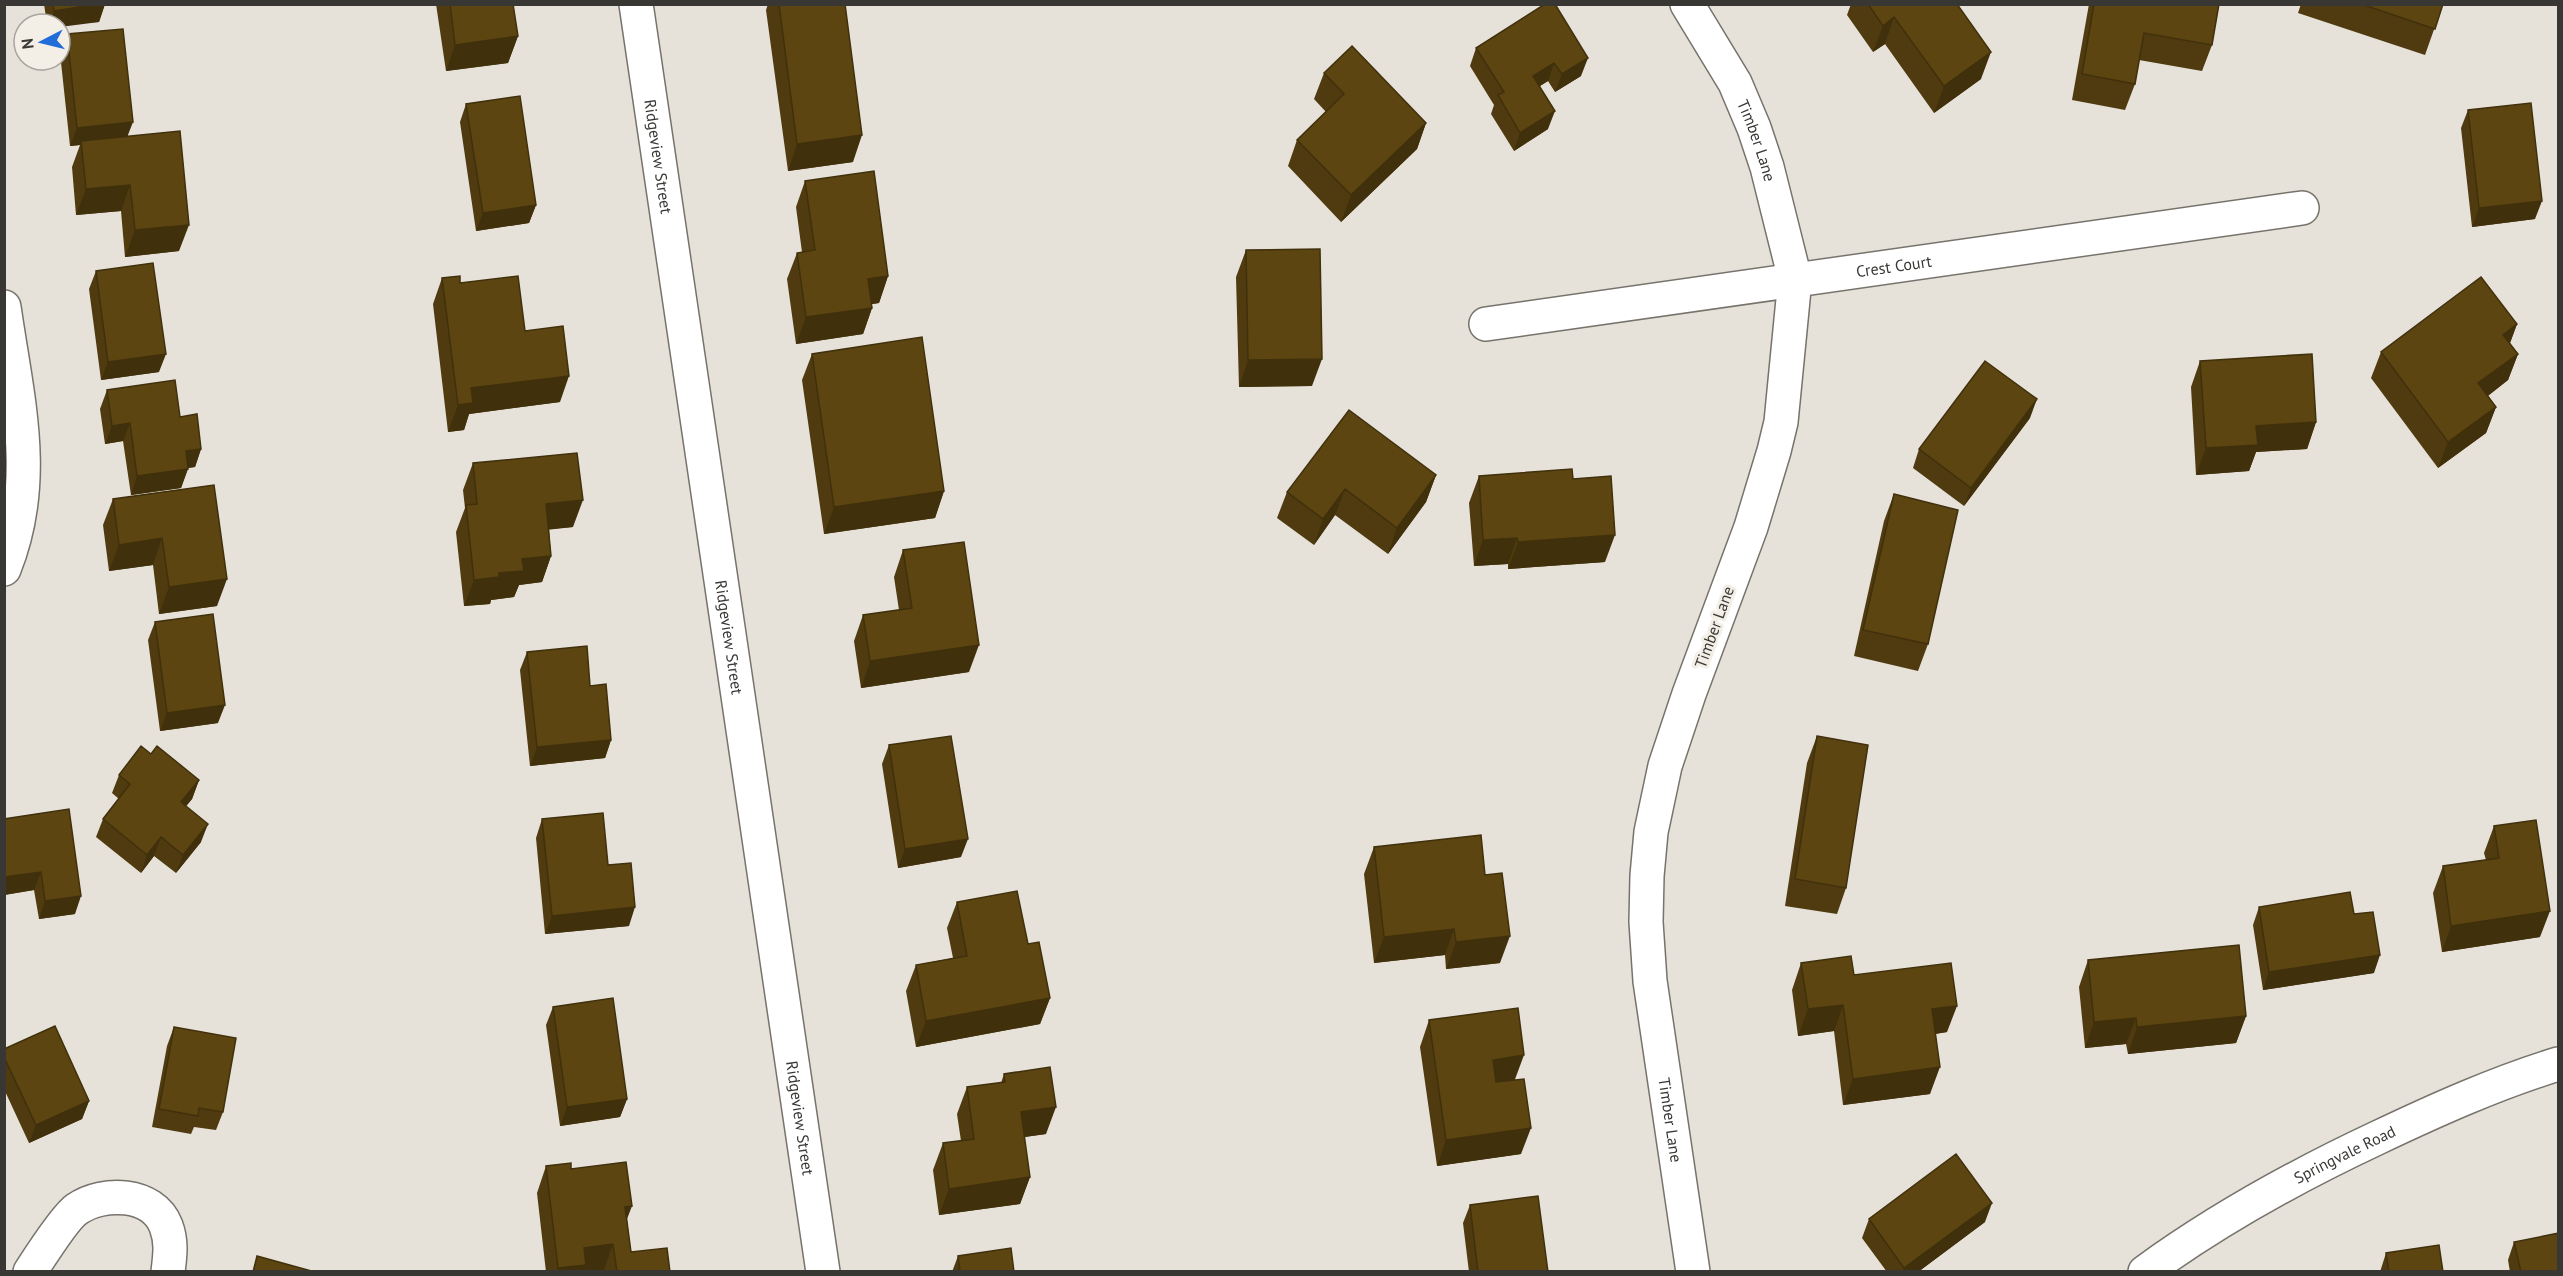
<svg xmlns="http://www.w3.org/2000/svg" width="2563" height="1276" viewBox="0 0 2563 1276" font-family="'PT Sans',sans-serif">
<style>
.lines{fill:none;stroke-linecap:round;stroke-linejoin:round}
.minor-casing{stroke:#77736c;stroke-width:36}
.minor{stroke:#fff;stroke-width:33}
.wall{fill:#4f3b0f}
.shaded-wall{fill:#40300c}
.building{fill:#5c4511;stroke:#40300c;stroke-width:1.5}
.labels{text-anchor:middle;stroke-width:6;stroke-linejoin:round;paint-order:stroke}
.street-label{font-size:16px;fill:#393734;stroke:#f3efe7}
</style>
<rect width="100%" height="100%" fill="#e6e2da"/>
<g class="lines">
<g class="minor-casing">
<g id="minor">
<path id="s1" d="M 636,4 L 823,1272"/>
<path id="s2" d="M 1687,4 L 1735,83 L 1754,128 L 1767,167 L 1795,279 L 1781,422 L 1774,451 L 1751,527 L 1689,694 L 1665,766 L 1651,832 L 1647,876 L 1646,922 L 1650,981 L 1693,1272"/>
<path d="M 4,307 C 17,398 40,480 4,569"/>
<path id="s3" d="M 1486,324 L 2302,208"/>
<path d="M 30,1272 C 39,1258 66,1216 77,1209 C 103,1191 153,1192 166,1226 C 172,1242 170,1255 168,1272"/>
<path id="s4" d="M 2145,1272 C 2218,1219 2296,1176 2377,1138 C 2436,1110 2496,1083 2558,1064"/>
</g>
</g>
<use href="#minor" class="minor"/>
</g>
<path class="wall" d="M 44,4 L 105,4 L 99,22 L 60,24 L 47,24 Z
M 436,4 L 513,4 L 518,36 L 508,63 L 446,71 Z
M 768,4 L 845,4 L 853,162 L 788,171 L 766,10 Z
M 1545,4 L 1581,76 L 1555,92 L 1548,81 L 1540,86 L 1548,129 L 1514,151 L 1491,114 L 1494,105 L 1470,66 L 1476,48 Z
M 1851,4 L 1957,4 L 1981,79 L 1934,113 L 1885,44 L 1873,52 L 1847,15 Z
M 2089,4 L 2219,4 L 2212,45 L 2202,71 L 2139,60 L 2135,84 L 2125,110 L 2072,100 Z
M 2301,4 L 2443,4 L 2425,55 L 2298,13 Z
M 67,34 L 128,136 L 179,251 L 125,257 L 121,211 L 76,215 L 72,167 L 80,145 L 70,146 L 60,53 Z
M 1324,73 L 1426,123 L 1417,149 L 1341,222 L 1288,166 L 1297,140 L 1326,112 L 1314,99 Z
M 466,104 L 536,205 L 529,223 L 476,231 L 460,122 Z
M 2468,110 L 2535,219 L 2472,227 L 2461,128 Z
M 805,181 L 888,276 L 879,303 L 872,304 L 872,308 L 863,334 L 796,344 L 787,279 L 797,253 L 802,252 L 796,207 Z
M 1246,250 L 1312,386 L 1239,387 L 1236,277 Z
M 96,271 L 159,372 L 101,380 L 89,289 Z
M 442,278 L 460,283 L 525,331 L 560,402 L 469,414 L 464,430 L 448,432 L 433,304 Z
M 2517,324 L 2510,343 L 2518,354 L 2508,380 L 2488,396 L 2496,407 L 2486,433 L 2438,468 L 2371,378 L 2381,352 Z
M 812,354 L 944,491 L 935,518 L 824,534 L 802,380 Z
M 2200,361 L 2316,422 L 2307,449 L 2256,452 L 2249,471 L 2196,475 L 2191,387 Z
M 107,390 L 180,417 L 201,449 L 195,467 L 188,468 L 181,488 L 131,495 L 123,441 L 105,444 L 100,409 Z
M 2030,418 L 1964,506 L 1913,468 L 1919,449 Z
M 473,463 L 573,527 L 549,529 L 551,556 L 542,582 L 519,585 L 514,597 L 491,600 L 490,604 L 464,606 L 456,532 L 465,508 L 463,490 Z
M 1436,475 L 1426,502 L 1388,554 L 1335,515 L 1314,545 L 1277,518 L 1287,492 Z
M 1479,476 L 1573,479 L 1605,562 L 1508,569 L 1508,564 L 1474,566 L 1469,503 Z
M 214,485 L 217,606 L 159,614 L 153,565 L 109,571 L 103,525 L 113,499 Z
M 1894,494 L 1928,644 L 1918,671 L 1854,656 L 1884,521 Z
M 903,550 L 969,672 L 861,688 L 854,641 L 863,615 L 899,610 L 894,577 Z
M 155,622 L 218,723 L 160,731 L 148,640 Z
M 527,652 L 611,740 L 605,758 L 530,766 L 520,670 Z
M 1817,736 L 1846,888 L 1837,914 L 1785,906 L 1807,763 Z
M 889,745 L 961,857 L 898,868 L 882,764 Z
M 151,754 L 199,780 L 192,799 L 186,806 L 201,842 L 176,873 L 154,856 L 141,873 L 96,837 L 103,819 L 119,799 L 112,793 L 119,775 Z
M 4,819 L 75,914 L 39,919 L 34,890 L 4,895 Z
M 542,819 L 608,865 L 629,926 L 545,934 L 536,838 Z
M 2494,826 L 2540,937 L 2442,952 L 2433,893 L 2443,866 L 2486,860 L 2484,853 Z
M 1374,847 L 1485,875 L 1500,963 L 1446,969 L 1445,955 L 1374,963 L 1364,874 Z
M 957,902 L 1028,944 L 1050,998 L 1040,1024 L 916,1047 L 906,991 L 916,965 L 953,958 L 947,928 Z
M 2259,907 L 2374,973 L 2263,990 L 2253,925 Z
M 2088,960 L 2246,1016 L 2236,1043 L 2128,1054 L 2126,1044 L 2085,1048 L 2079,987 Z
M 1801,963 L 1854,975 L 1947,1032 L 1935,1034 L 1930,1094 L 1843,1105 L 1834,1031 L 1798,1036 L 1792,990 Z
M 553,1007 L 627,1099 L 620,1117 L 560,1126 L 546,1025 Z
M 1429,1020 L 1515,1080 L 1521,1154 L 1437,1166 L 1420,1047 Z
M 174,1027 L 223,1112 L 216,1130 L 194,1127 L 191,1134 L 152,1127 L 167,1046 Z
M 4,1049 L 89,1101 L 82,1119 L 29,1143 L 4,1089 Z
M 1004,1074 L 1046,1134 L 1024,1137 L 1030,1177 L 1020,1204 L 939,1215 L 933,1170 L 943,1143 L 961,1141 L 957,1114 L 967,1087 L 1001,1083 Z
M 546,1166 L 571,1169 L 627,1220 L 631,1252 L 670,1272 L 604,1272 L 604,1270 L 595,1272 L 546,1272 L 537,1193 Z
M 1470,1205 L 1548,1272 L 1469,1272 L 1463,1223 Z
M 1869,1219 L 1985,1222 L 1918,1272 L 1887,1272 L 1862,1238 Z
M 2514,1242 L 2559,1272 L 2510,1272 L 2508,1260 Z
M 2386,1253 L 2443,1272 L 2380,1272 Z
M 958,1256 L 1014,1272 L 952,1272 Z"/>
<path class="shaded-wall" d="M 98,4 L 105,4 L 99,22 L 60,27 L 60,24 L 50,24 L 54,11 Z
M 1894,17 L 1885,44 L 1873,52 L 1883,26 Z
M 518,36 L 508,63 L 446,71 L 455,45 Z
M 1991,52 L 1981,79 L 1934,113 L 1944,86 Z
M 1588,58 L 1581,76 L 1555,92 L 1562,74 Z
M 1554,63 L 1548,81 L 1527,94 L 1533,76 Z
M 1555,111 L 1548,129 L 1514,151 L 1520,133 Z
M 133,122 L 126,140 L 81,141 L 80,145 L 70,146 L 77,128 Z
M 1426,123 L 1417,149 L 1341,222 L 1351,195 Z
M 862,135 L 853,162 L 788,171 L 797,144 Z
M 130,185 L 121,211 L 76,215 L 86,189 Z
M 2542,201 L 2535,219 L 2472,227 L 2479,208 Z
M 536,205 L 529,223 L 476,231 L 483,213 Z
M 189,225 L 179,251 L 125,257 L 135,230 Z
M 888,276 L 879,303 L 859,306 L 868,279 Z
M 872,308 L 863,334 L 796,344 L 806,317 Z
M 2517,324 L 2507,351 L 2503,335 Z
M 166,354 L 159,372 L 101,380 L 108,362 Z
M 2518,354 L 2508,380 L 2469,410 L 2478,383 Z
M 1322,359 L 1312,386 L 1239,387 L 1248,360 Z
M 569,376 L 560,402 L 469,414 L 464,430 L 448,432 L 458,405 L 471,388 Z
M 2037,399 L 2030,418 L 1964,506 L 1971,488 Z
M 2496,407 L 2486,433 L 2438,468 L 2448,442 Z
M 2316,422 L 2307,449 L 2256,452 L 2249,471 L 2196,475 L 2206,448 L 2256,426 Z
M 130,423 L 123,441 L 105,444 L 112,426 Z
M 201,449 L 195,467 L 179,469 L 186,451 Z
M 188,469 L 181,488 L 131,495 L 137,476 Z
M 1436,475 L 1426,502 L 1388,554 L 1397,528 Z
M 1345,489 L 1335,515 L 1314,545 L 1323,519 Z
M 944,491 L 935,518 L 824,534 L 834,507 Z
M 583,500 L 573,527 L 537,531 L 546,504 Z
M 1615,535 L 1605,562 L 1508,569 L 1518,542 Z
M 162,538 L 153,565 L 109,571 L 119,545 Z
M 1517,538 L 1508,564 L 1474,566 L 1483,540 Z
M 551,556 L 542,582 L 519,585 L 514,597 L 491,600 L 490,604 L 464,606 L 474,580 L 499,573 L 522,559 Z
M 227,579 L 217,606 L 159,614 L 169,587 Z
M 979,645 L 969,672 L 861,688 L 870,661 Z
M 225,705 L 218,723 L 160,731 L 167,713 Z
M 611,740 L 605,758 L 530,766 L 537,747 Z
M 199,780 L 192,799 L 174,821 L 181,802 Z
M 208,824 L 201,842 L 176,873 L 183,855 Z
M 161,837 L 154,856 L 141,873 L 147,855 Z
M 968,839 L 961,857 L 898,868 L 905,849 Z
M 41,872 L 34,890 L 4,895 L 4,877 Z
M 81,896 L 75,914 L 39,919 L 45,901 Z
M 635,907 L 629,926 L 545,934 L 552,916 Z
M 2550,911 L 2540,937 L 2442,952 L 2451,926 Z
M 1454,929 L 1445,955 L 1374,963 L 1384,937 Z
M 1510,936 L 1500,963 L 1446,969 L 1456,942 Z
M 2380,955 L 2374,973 L 2263,990 L 2269,972 Z
M 1050,998 L 1040,1024 L 916,1047 L 926,1021 Z
M 1843,1005 L 1834,1031 L 1798,1036 L 1808,1009 Z
M 1957,1006 L 1947,1032 L 1922,1036 L 1932,1009 Z
M 2246,1016 L 2236,1043 L 2128,1054 L 2137,1027 Z
M 2136,1018 L 2126,1044 L 2085,1048 L 2094,1022 Z
M 1524,1055 L 1514,1082 L 1484,1086 L 1493,1060 Z
M 1940,1067 L 1930,1094 L 1843,1105 L 1853,1079 Z
M 627,1099 L 620,1117 L 560,1126 L 567,1107 Z
M 89,1101 L 82,1119 L 29,1143 L 36,1125 Z
M 1056,1107 L 1046,1134 L 1011,1139 L 1021,1112 Z
M 1531,1128 L 1521,1154 L 1437,1166 L 1446,1140 Z
M 1030,1177 L 1020,1204 L 939,1215 L 949,1189 Z
M 1992,1203 L 1985,1222 L 1918,1272 L 1903,1272 L 1904,1268 Z
M 632,1206 L 622,1232 L 625,1207 Z
M 613,1244 L 604,1270 L 595,1272 L 557,1272 L 558,1268 L 584,1248 Z"/>
<path class="building" d="M 53,4 L 98,4 L 54,11 Z
M 450,4 L 513,4 L 518,36 L 455,45 Z
M 779,4 L 845,4 L 862,135 L 797,144 Z
M 1545,4 L 1555,4 L 1588,58 L 1562,74 L 1554,63 L 1533,76 L 1555,111 L 1520,133 L 1498,95 L 1504,92 L 1476,48 Z
M 1868,4 L 1957,4 L 1991,52 L 1944,86 L 1894,17 L 1883,26 Z
M 2094,4 L 2219,4 L 2212,45 L 2144,33 L 2135,84 L 2082,74 Z
M 2361,4 L 2443,4 L 2435,29 Z
M 123,29 L 133,122 L 77,128 L 67,34 Z
M 1352,46 L 1426,123 L 1351,195 L 1297,140 L 1344,94 L 1324,73 Z
M 520,96 L 536,205 L 483,213 L 466,104 Z
M 2531,103 L 2542,201 L 2479,208 L 2468,110 Z
M 180,131 L 189,225 L 135,230 L 130,185 L 86,189 L 81,141 Z
M 874,171 L 888,276 L 868,279 L 872,308 L 806,317 L 797,253 L 815,250 L 805,181 Z
M 1320,249 L 1322,359 L 1248,360 L 1246,250 Z
M 153,263 L 166,354 L 108,362 L 96,271 Z
M 460,276 L 460,283 L 518,276 L 525,331 L 563,326 L 569,376 L 471,388 L 473,403 L 458,405 L 442,278 Z
M 2481,277 L 2517,324 L 2503,335 L 2518,354 L 2478,383 L 2496,407 L 2448,442 L 2381,352 Z
M 922,337 L 944,491 L 834,507 L 812,354 Z
M 2312,354 L 2316,422 L 2256,426 L 2258,445 L 2206,448 L 2200,361 Z
M 1985,361 L 2037,399 L 1971,488 L 1919,449 Z
M 175,380 L 180,417 L 197,414 L 201,449 L 186,451 L 188,469 L 137,476 L 130,423 L 112,426 L 107,390 Z
M 1349,410 L 1436,475 L 1397,528 L 1345,489 L 1323,519 L 1287,492 Z
M 577,453 L 583,500 L 546,504 L 551,556 L 522,559 L 524,571 L 499,573 L 499,577 L 474,580 L 466,505 L 477,504 L 473,463 Z
M 1572,469 L 1573,479 L 1611,476 L 1615,535 L 1518,542 L 1517,538 L 1483,540 L 1479,476 Z
M 214,485 L 227,579 L 169,587 L 162,538 L 119,545 L 113,499 Z
M 1894,494 L 1958,510 L 1928,644 L 1863,630 Z
M 964,542 L 979,645 L 870,661 L 863,615 L 912,608 L 903,550 Z
M 213,614 L 225,705 L 167,713 L 155,622 Z
M 587,646 L 590,686 L 606,684 L 611,740 L 537,747 L 527,652 Z
M 951,736 L 968,839 L 905,849 L 889,745 Z
M 1817,736 L 1868,745 L 1846,888 L 1795,879 Z
M 141,746 L 151,754 L 157,746 L 199,780 L 181,802 L 208,824 L 183,855 L 161,837 L 147,855 L 103,819 L 130,784 L 119,775 Z
M 69,809 L 81,896 L 45,901 L 41,872 L 4,877 L 4,819 Z
M 603,813 L 608,865 L 631,863 L 635,907 L 552,916 L 542,819 Z
M 2536,820 L 2550,911 L 2451,926 L 2443,866 L 2499,858 L 2494,826 Z
M 1481,835 L 1485,875 L 1502,873 L 1510,936 L 1456,942 L 1454,929 L 1384,937 L 1374,847 Z
M 1017,891 L 1028,944 L 1039,942 L 1050,998 L 926,1021 L 916,965 L 967,956 L 957,902 Z
M 2350,892 L 2354,914 L 2373,912 L 2380,955 L 2269,972 L 2259,907 Z
M 2239,945 L 2246,1016 L 2137,1027 L 2136,1018 L 2094,1022 L 2088,960 Z
M 1851,956 L 1854,975 L 1951,963 L 1957,1006 L 1932,1009 L 1940,1067 L 1853,1079 L 1843,1005 L 1808,1009 L 1801,963 Z
M 613,998 L 627,1099 L 567,1107 L 553,1007 Z
M 1518,1008 L 1524,1055 L 1493,1060 L 1496,1082 L 1524,1079 L 1531,1128 L 1446,1140 L 1429,1020 Z
M 55,1026 L 89,1101 L 36,1125 L 4,1057 L 4,1049 Z
M 174,1027 L 236,1038 L 223,1112 L 199,1108 L 198,1116 L 159,1109 Z
M 1050,1067 L 1056,1107 L 1021,1112 L 1030,1177 L 949,1189 L 943,1143 L 974,1139 L 967,1087 L 1005,1082 L 1004,1074 Z
M 1956,1154 L 1992,1203 L 1904,1268 L 1869,1219 Z
M 626,1162 L 632,1206 L 625,1207 L 631,1252 L 667,1248 L 670,1272 L 617,1272 L 613,1244 L 584,1248 L 586,1265 L 558,1268 L 546,1166 L 571,1163 L 571,1169 Z
M 1538,1196 L 1548,1272 L 1478,1272 L 1470,1205 Z
M 2559,1233 L 2559,1272 L 2521,1272 L 2514,1242 Z
M 2439,1245 L 2443,1272 L 2389,1272 L 2386,1253 Z
M 1011,1248 L 1014,1272 L 960,1272 L 958,1256 Z
M 257,1256 L 315,1272 L 253,1272 Z"/>
<g class="labels">
<g class="street-label">
<text dy="6" stroke="none"><textPath href="#s2" startOffset="154">Timber Lane</textPath></text>
<text dy="6" stroke="none"><textPath href="#s1" startOffset="154">Ridgeview Street</textPath></text>
<text dy="6" stroke="none"><textPath href="#s3" startOffset="412">Crest Court</textPath></text>
<text transform="translate(1714 627) rotate(-70)" y="6">Timber Lane</text>
<text dy="6" stroke="none"><textPath href="#s1" startOffset="640">Ridgeview Street</textPath></text>
<text dy="6" stroke="none"><textPath href="#s1" startOffset="1126">Ridgeview Street</textPath></text>
<text dy="6" stroke="none"><textPath href="#s2" startOffset="1162">Timber Lane</textPath></text>
<text dy="6" stroke="none"><textPath href="#s4" startOffset="232">Springvale Road</textPath></text>
</g>
</g>
<rect width="2563" height="1276" fill="none" stroke="#393734" stroke-width="12"/>
<g transform="translate(42 42) rotate(263)"><circle r="28" fill="#f3efe7" stroke="#a9a59f" stroke-width="1.5"/>
<path d="M0-4.5L10 22L0 15L-10 22Z" fill="#216cd8"/>
<text y="-9" font-size="16" font-weight="bold" text-anchor="middle" fill="#393734">N</text>
</g>
</svg>
